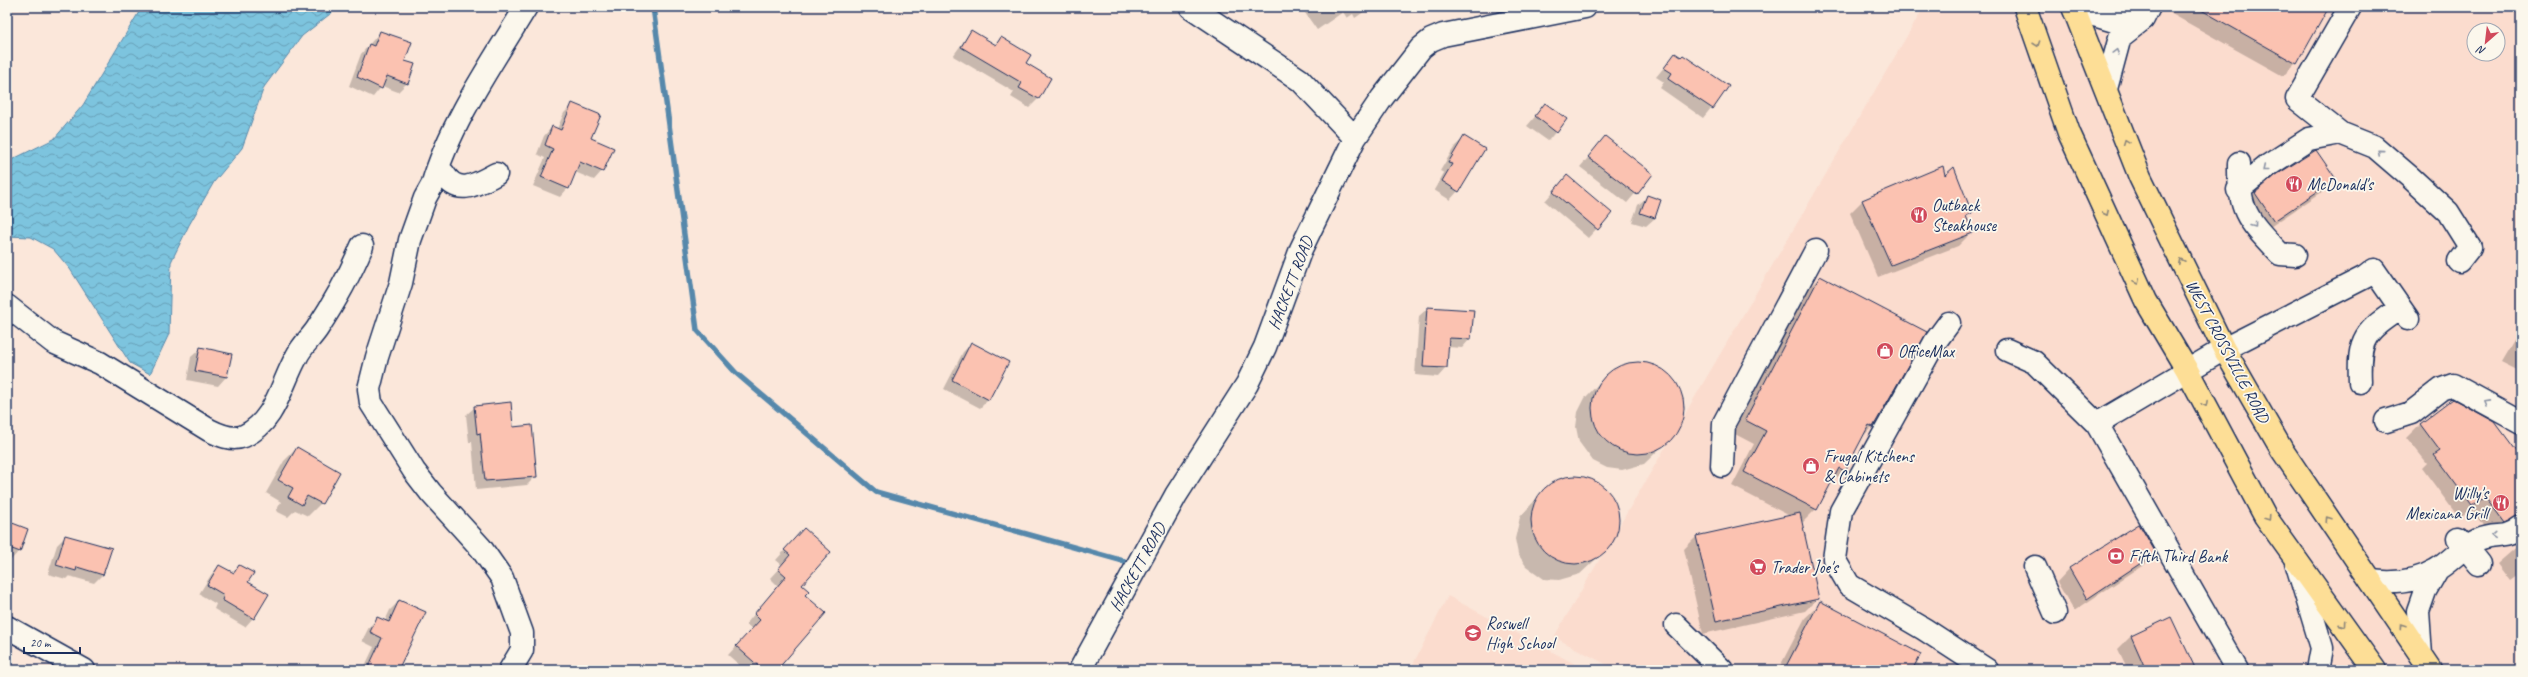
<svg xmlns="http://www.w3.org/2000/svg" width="2528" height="677" viewBox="0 0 2528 677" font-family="Caveat,sans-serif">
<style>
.built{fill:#fbdcce;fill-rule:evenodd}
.water{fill:url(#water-waves);stroke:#5688ab}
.shadow{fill:#0003}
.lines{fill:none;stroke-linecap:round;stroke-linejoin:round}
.stream{stroke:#5688ab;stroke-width:5.5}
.building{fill:#fbc2b1;stroke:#1b2f5e}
.minor-casing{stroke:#1b2f5e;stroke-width:25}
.major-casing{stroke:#1b2f5e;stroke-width:25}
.minor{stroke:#fbf7ec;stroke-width:22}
.major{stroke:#fdde96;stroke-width:22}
.oneway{stroke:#8c867a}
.oneway2{stroke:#8b93a5}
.labels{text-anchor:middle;stroke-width:3.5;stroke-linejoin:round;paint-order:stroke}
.poi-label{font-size:17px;fill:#1b2f5e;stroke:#fbf7ec;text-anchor:start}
.street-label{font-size:17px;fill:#1b2f5e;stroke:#fbf7ec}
</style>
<defs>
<pattern id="water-waves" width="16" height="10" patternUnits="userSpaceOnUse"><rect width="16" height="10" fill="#7dc4de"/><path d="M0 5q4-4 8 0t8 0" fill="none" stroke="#66a0b7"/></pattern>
</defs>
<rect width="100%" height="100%" fill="#fbe7da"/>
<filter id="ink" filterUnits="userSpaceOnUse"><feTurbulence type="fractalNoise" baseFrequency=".025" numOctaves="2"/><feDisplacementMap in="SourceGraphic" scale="8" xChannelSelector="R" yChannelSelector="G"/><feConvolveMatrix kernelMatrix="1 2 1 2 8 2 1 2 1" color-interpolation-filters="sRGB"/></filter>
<g filter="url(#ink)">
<path class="built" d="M 1924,7 L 2521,7 L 2521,670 L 1617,670 L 1554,637 ZM 2474,30 L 2498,30 L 2498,54 L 2474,54 Z
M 1448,596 L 1586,670 L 1410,670 Z"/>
<path class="water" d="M 142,7 L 339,7 L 302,36 L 264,87 L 242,148 L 214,182 L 189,225 L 171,262 L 169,334 L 150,374 L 130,363 L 70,269 L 53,249 L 31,237 L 7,236 L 7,162 L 54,139 L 83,105 Z"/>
<path class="shadow" d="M 1306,7 L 1371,7 L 1355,18 L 1353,14 L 1347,18 L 1343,12 L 1317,30 L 1303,10 Z
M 2174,7 L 2327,7 L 2296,63 L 2283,76 L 2170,13 Z
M 971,31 L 994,45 L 1001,38 L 1024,64 L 1049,79 L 1038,99 L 1029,108 L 1011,97 L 1014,92 L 953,56 Z
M 380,32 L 404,61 L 407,83 L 398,92 L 382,86 L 373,97 L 349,86 L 361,54 Z
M 1675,54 L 1728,87 L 1703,118 L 1660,88 L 1664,82 L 1656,77 Z
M 573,104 L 602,171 L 594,180 L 575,172 L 568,188 L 560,197 L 533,186 L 545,158 L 537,154 L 544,136 L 552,127 L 557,129 L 564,113 Z
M 1545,105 L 1566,119 L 1548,141 L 1527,126 Z
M 1464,138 L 1458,191 L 1450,200 L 1434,190 L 1444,173 L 1440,171 L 1455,146 Z
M 1605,138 L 1652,174 L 1627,203 L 1580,167 Z
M 1567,176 L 1611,213 L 1588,238 L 1545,201 Z
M 1944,177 L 1971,212 L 1966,217 L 1971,233 L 1958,246 L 1878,277 L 1850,213 L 1863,200 Z
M 2335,179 L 2322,192 L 2261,233 L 2242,206 L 2255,193 Z
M 1647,197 L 1655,218 L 1646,226 L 1632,222 L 1638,205 Z
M 1820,277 L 1926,332 L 1872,427 L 1862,437 L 1845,471 L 1830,483 L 1816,509 L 1803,522 L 1800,521 L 1818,598 L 1805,611 L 1703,634 L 1684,549 L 1697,536 L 1790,516 L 1732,486 L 1754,444 L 1733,433 L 1807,290 Z
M 1428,308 L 1470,339 L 1462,348 L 1448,347 L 1446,368 L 1438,377 L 1415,375 L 1419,316 Z
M 2521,328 L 2521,372 L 2501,362 Z
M 972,343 L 989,399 L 980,408 L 944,389 L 963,352 Z
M 200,349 L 231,355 L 226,377 L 218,386 L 187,380 L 191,357 Z
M 1629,364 L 1652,365 L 1666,372 L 1680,391 L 1683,406 L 1681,422 L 1674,435 L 1644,464 L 1622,470 L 1607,468 L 1593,461 L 1579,442 L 1576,427 L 1578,412 L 1585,398 L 1602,380 L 1614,370 Z
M 2453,400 L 2521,459 L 2521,573 L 2510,581 L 2497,564 L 2520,544 L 2521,539 L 2490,535 L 2471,509 L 2459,518 L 2422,468 L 2427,463 L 2407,438 L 2420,425 Z
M 475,407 L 512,428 L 536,476 L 527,485 L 476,490 L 472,442 L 469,442 L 466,415 Z
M 297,448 L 339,472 L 321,503 L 308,516 L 295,510 L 288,517 L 276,511 L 281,502 L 266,493 L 284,461 Z
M 1573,477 L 1588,479 L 1601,486 L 1615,504 L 1618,518 L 1616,533 L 1609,547 L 1580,574 L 1559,580 L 1544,579 L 1526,566 L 1518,554 L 1515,539 L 1520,517 L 1546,488 L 1559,480 Z
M 7,523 L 19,551 L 11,560 L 7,559 Z
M 66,536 L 103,574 L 94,583 L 69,576 L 66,579 L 48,574 L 57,545 Z
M 796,538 L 801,585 L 804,595 L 775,670 L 745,670 L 728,655 L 752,629 L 746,624 L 778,586 L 770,578 L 782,565 L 776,560 Z
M 2155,553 L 2142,566 L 2074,611 L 2057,582 L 2070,568 Z
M 219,566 L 232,573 L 240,566 L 247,582 L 253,618 L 245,627 L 214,609 L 216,604 L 199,594 L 211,575 Z
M 399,601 L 397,670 L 363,670 L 374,647 L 362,641 L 369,627 L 378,618 L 385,621 L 390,610 Z
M 1821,603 L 1915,662 L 1929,670 L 1778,670 L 1805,618 Z
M 2131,636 L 2194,670 L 2128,670 L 2118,649 Z"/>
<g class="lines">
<path class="stream" d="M 653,7 L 697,330 L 736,373 L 876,492 L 1127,562"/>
</g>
<path class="building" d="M 2196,7 L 2329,7 L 2297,64 Z
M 971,30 L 996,45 L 1001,37 L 1031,55 L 1026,63 L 1051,78 L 1039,99 L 1019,88 L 1022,83 L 961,47 Z
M 380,31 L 412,42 L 405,61 L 415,64 L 408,84 L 387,76 L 382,89 L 357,77 L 369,44 L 374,46 Z
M 1675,53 L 1681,57 L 1683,55 L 1729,86 L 1713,109 L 1668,79 L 1672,73 L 1664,68 Z
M 572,103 L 601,115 L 591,138 L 614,148 L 603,172 L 580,162 L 569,189 L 541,177 L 553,149 L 545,145 L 552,126 L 561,130 Z
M 1545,103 L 1567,119 L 1557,133 L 1535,116 Z
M 1464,136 L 1485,149 L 1459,192 L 1442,181 L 1452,164 L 1448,163 Z
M 1605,136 L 1653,174 L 1637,195 L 1588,157 Z
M 2316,150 L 2336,179 L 2274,221 L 2255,193 L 2276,175 Z
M 1943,166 L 1945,175 L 1954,167 L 1972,213 L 1966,216 L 1973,233 L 1891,265 L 1862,200 Z
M 1567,175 L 1612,213 L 1598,230 L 1553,192 Z
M 1647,195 L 1661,200 L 1655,218 L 1640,213 Z
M 1820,276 L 1927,332 L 1873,427 L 1869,425 L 1845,471 L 1839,468 L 1817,510 L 1744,472 L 1766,431 L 1745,420 Z
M 1427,307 L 1474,310 L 1471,339 L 1449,338 L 1447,368 L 1423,367 Z
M 971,342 L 1009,362 L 989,400 L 952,380 Z
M 200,347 L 232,354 L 227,377 L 195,371 Z
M1592 408a46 46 0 1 1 92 0a46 46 0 1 1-92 0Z
M 2453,399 L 2495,422 L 2521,457 L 2521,515 L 2504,523 L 2485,497 L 2472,506 L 2434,455 L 2440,451 L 2420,424 Z
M 511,402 L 513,427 L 532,425 L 537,477 L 485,481 L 480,433 L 477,434 L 474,406 Z
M 297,447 L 340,472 L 322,504 L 307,496 L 302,505 L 288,497 L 293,488 L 278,480 Z
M1531 520a44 44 0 1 1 88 0a44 44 0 1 1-88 0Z
M 1800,513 L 1819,599 L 1716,621 L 1696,536 Z
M 7,521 L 28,529 L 20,552 L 7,547 Z
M 2139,524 L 2156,553 L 2087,599 L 2069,568 Z
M 804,528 L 831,552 L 802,585 L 809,591 L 805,595 L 826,613 L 777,670 L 763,670 L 736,646 L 760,620 L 754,614 L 786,576 L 778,569 L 790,555 L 784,550 Z
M 65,535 L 112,548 L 103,575 L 77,567 L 76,571 L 56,565 Z
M 219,565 L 234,573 L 239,565 L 254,573 L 248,582 L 269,594 L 254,619 L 222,600 L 224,595 L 207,585 Z
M 399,600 L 426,612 L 398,670 L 367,670 L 382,638 L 370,632 L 377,617 L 389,622 Z
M 1820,601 L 1921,654 L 1912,670 L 1784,670 Z
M 2171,617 L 2196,670 L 2146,670 L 2131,636 Z"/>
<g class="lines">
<g class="minor-casing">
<path id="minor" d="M 1191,7 L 1300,80 L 1355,138
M 2074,9 L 2114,21 L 2143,19
M 2106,89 L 2120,37 L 2143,19 L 2149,7
M 2340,133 L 2297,99 L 2350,7
M 2239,163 C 2238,212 2248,220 2280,254 L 2295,255
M 496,174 C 477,184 458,197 444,174 L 435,180 L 425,198 L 410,240 L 401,283 L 377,357 L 369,389 L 371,403 L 414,471 L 431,493 L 481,548 L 502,578 L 522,633 L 522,650 L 510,670
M 432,186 C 450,123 492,63 526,7
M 2238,190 L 2269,165 L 2309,139 L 2340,133 L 2375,147 L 2410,177 L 2448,212 L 2470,247 L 2459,261
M 7,306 L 53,342 L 100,363 L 209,430 C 219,435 232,441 244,436 C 276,421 281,384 297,356 C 301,347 311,338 317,329 C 334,303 350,275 362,246
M 1949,323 L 1935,342 L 1841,511 L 1834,559 L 1849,585 L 1924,629 L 1987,670
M 2007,350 L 2034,362 L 2097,424 L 2237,670
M 2360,382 C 2358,337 2365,332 2400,308
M 2386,421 L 2411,413 L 2442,389 L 2453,385 L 2521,422
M 2097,424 L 2224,349 L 2365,277 L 2374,270 L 2408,319
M 1722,466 L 1724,423 L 1816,250
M 2458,538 L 2479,564
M 2296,562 L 2322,648 L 2318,670
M 2035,567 L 2055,613
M 2371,581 C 2394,584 2416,582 2436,570 C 2452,561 2460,548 2478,540 C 2496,532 2504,541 2521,527
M 1676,625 L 1722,670
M 7,627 L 84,670
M 2421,655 L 2418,611 L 2425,591 L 2437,570
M 1080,670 L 1176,495 L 1247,384 L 1265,347 L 1301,249 L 1355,138 L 1382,98 L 1421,48 L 1431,40 L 1443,35 L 1585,7"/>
</g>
<g class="major-casing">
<path id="major" d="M 2025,7 L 2069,133 L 2146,301 L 2187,370 L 2265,516 L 2375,670
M 2073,7 L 2140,177 L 2224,349 L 2282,450 L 2431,670"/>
</g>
<use href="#minor" class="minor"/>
<use href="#major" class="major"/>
</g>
<defs><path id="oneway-chevron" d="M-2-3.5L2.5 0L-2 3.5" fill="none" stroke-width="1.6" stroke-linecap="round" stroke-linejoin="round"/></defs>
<g class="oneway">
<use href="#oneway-chevron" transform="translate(2037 44) rotate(71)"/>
<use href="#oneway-chevron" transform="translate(2126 142) rotate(-111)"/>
<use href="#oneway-chevron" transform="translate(2106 213) rotate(65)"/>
<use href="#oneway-chevron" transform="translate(2181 261) rotate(-116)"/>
<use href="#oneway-chevron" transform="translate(2137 282) rotate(65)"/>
<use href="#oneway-chevron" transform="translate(2205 404) rotate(62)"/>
<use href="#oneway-chevron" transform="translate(2268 518) rotate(56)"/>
<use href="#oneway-chevron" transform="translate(2328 519) rotate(-124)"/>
<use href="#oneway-chevron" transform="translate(2343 624) rotate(55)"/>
<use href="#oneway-chevron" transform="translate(2402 626) rotate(-124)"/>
</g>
<g class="oneway2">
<use href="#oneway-chevron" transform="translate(2116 52) rotate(-75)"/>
<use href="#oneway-chevron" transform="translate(2380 152) rotate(-140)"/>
<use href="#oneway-chevron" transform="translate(2265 169) rotate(141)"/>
<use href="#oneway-chevron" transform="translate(2254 225) rotate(53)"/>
<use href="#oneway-chevron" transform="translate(2487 403) rotate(-151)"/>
<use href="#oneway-chevron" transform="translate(2493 536) rotate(177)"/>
</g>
</g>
<defs>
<g id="restaurant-disc" transform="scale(0.9)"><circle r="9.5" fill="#d1495b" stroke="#fbf7ec"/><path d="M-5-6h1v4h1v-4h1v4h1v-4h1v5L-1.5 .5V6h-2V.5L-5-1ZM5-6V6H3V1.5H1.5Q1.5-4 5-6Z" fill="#fff"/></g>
<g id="shop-disc" transform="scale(0.9)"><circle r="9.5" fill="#d1495b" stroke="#fbf7ec"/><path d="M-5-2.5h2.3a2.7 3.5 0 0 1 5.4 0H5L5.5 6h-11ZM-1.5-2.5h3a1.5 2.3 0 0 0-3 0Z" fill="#fff"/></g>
<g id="bank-disc" transform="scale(0.9)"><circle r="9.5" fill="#d1495b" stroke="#fbf7ec"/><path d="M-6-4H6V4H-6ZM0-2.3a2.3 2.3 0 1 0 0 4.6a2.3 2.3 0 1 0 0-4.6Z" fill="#fff"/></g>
<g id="supermarket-disc" transform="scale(0.9)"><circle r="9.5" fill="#d1495b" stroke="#fbf7ec"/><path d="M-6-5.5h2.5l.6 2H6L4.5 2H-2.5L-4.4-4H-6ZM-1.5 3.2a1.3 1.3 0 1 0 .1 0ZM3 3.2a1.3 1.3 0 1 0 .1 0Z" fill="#fff"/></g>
<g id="school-disc" transform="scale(0.9)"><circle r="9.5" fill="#d1495b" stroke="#fbf7ec"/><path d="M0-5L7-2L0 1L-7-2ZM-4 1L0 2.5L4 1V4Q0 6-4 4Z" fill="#fff"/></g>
</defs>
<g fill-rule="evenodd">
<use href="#restaurant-disc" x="2294" y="184"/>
<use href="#restaurant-disc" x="1919" y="215"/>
<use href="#shop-disc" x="1885" y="351"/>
<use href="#shop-disc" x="1811" y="466"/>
<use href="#restaurant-disc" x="2501" y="503"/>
<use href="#bank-disc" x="2116" y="556"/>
<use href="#supermarket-disc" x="1758" y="567"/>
<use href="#school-disc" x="1473" y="633"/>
</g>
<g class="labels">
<g class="poi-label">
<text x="2307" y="190">McDonald's</text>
<text x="1932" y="211">Outback<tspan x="1932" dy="20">Steakhouse</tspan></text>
<text x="1898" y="357">OfficeMax</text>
<text x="1824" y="462">Frugal Kitchens<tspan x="1824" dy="20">&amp; Cabinets</tspan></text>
<text x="2488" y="499" text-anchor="end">Willy's<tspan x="2488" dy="20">Mexicana Grill</tspan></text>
<text x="2129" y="562">Fifth Third Bank</text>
<text x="1771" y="573">Trader Joe's</text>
<text x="1486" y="629">Roswell<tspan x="1486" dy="20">High School</tspan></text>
</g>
<g class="street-label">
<text transform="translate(1290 283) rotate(-69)" y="6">HACKETT ROAD</text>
<text transform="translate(2228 351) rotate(62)" y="6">WEST CROSSVILLE ROAD</text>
<text transform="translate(1137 567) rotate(-61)" y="6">HACKETT ROAD</text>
</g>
</g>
<rect width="2528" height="677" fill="none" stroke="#fbf7ec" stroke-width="24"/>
<rect x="12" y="12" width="2504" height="653" fill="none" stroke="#1b2f5e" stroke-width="1.5" filter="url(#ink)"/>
<g transform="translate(2486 42) rotate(208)"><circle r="19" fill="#fbf7ec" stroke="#a1a7b3"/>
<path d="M0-3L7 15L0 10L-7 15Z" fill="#d1495b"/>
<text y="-6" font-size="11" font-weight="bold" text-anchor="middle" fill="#1b2f5e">N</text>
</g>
<path d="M24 647v6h56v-6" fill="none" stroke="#1b2f5e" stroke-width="2"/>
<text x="30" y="647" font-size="12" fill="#1b2f5e" stroke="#fbf7ec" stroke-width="3" paint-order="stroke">20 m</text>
</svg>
